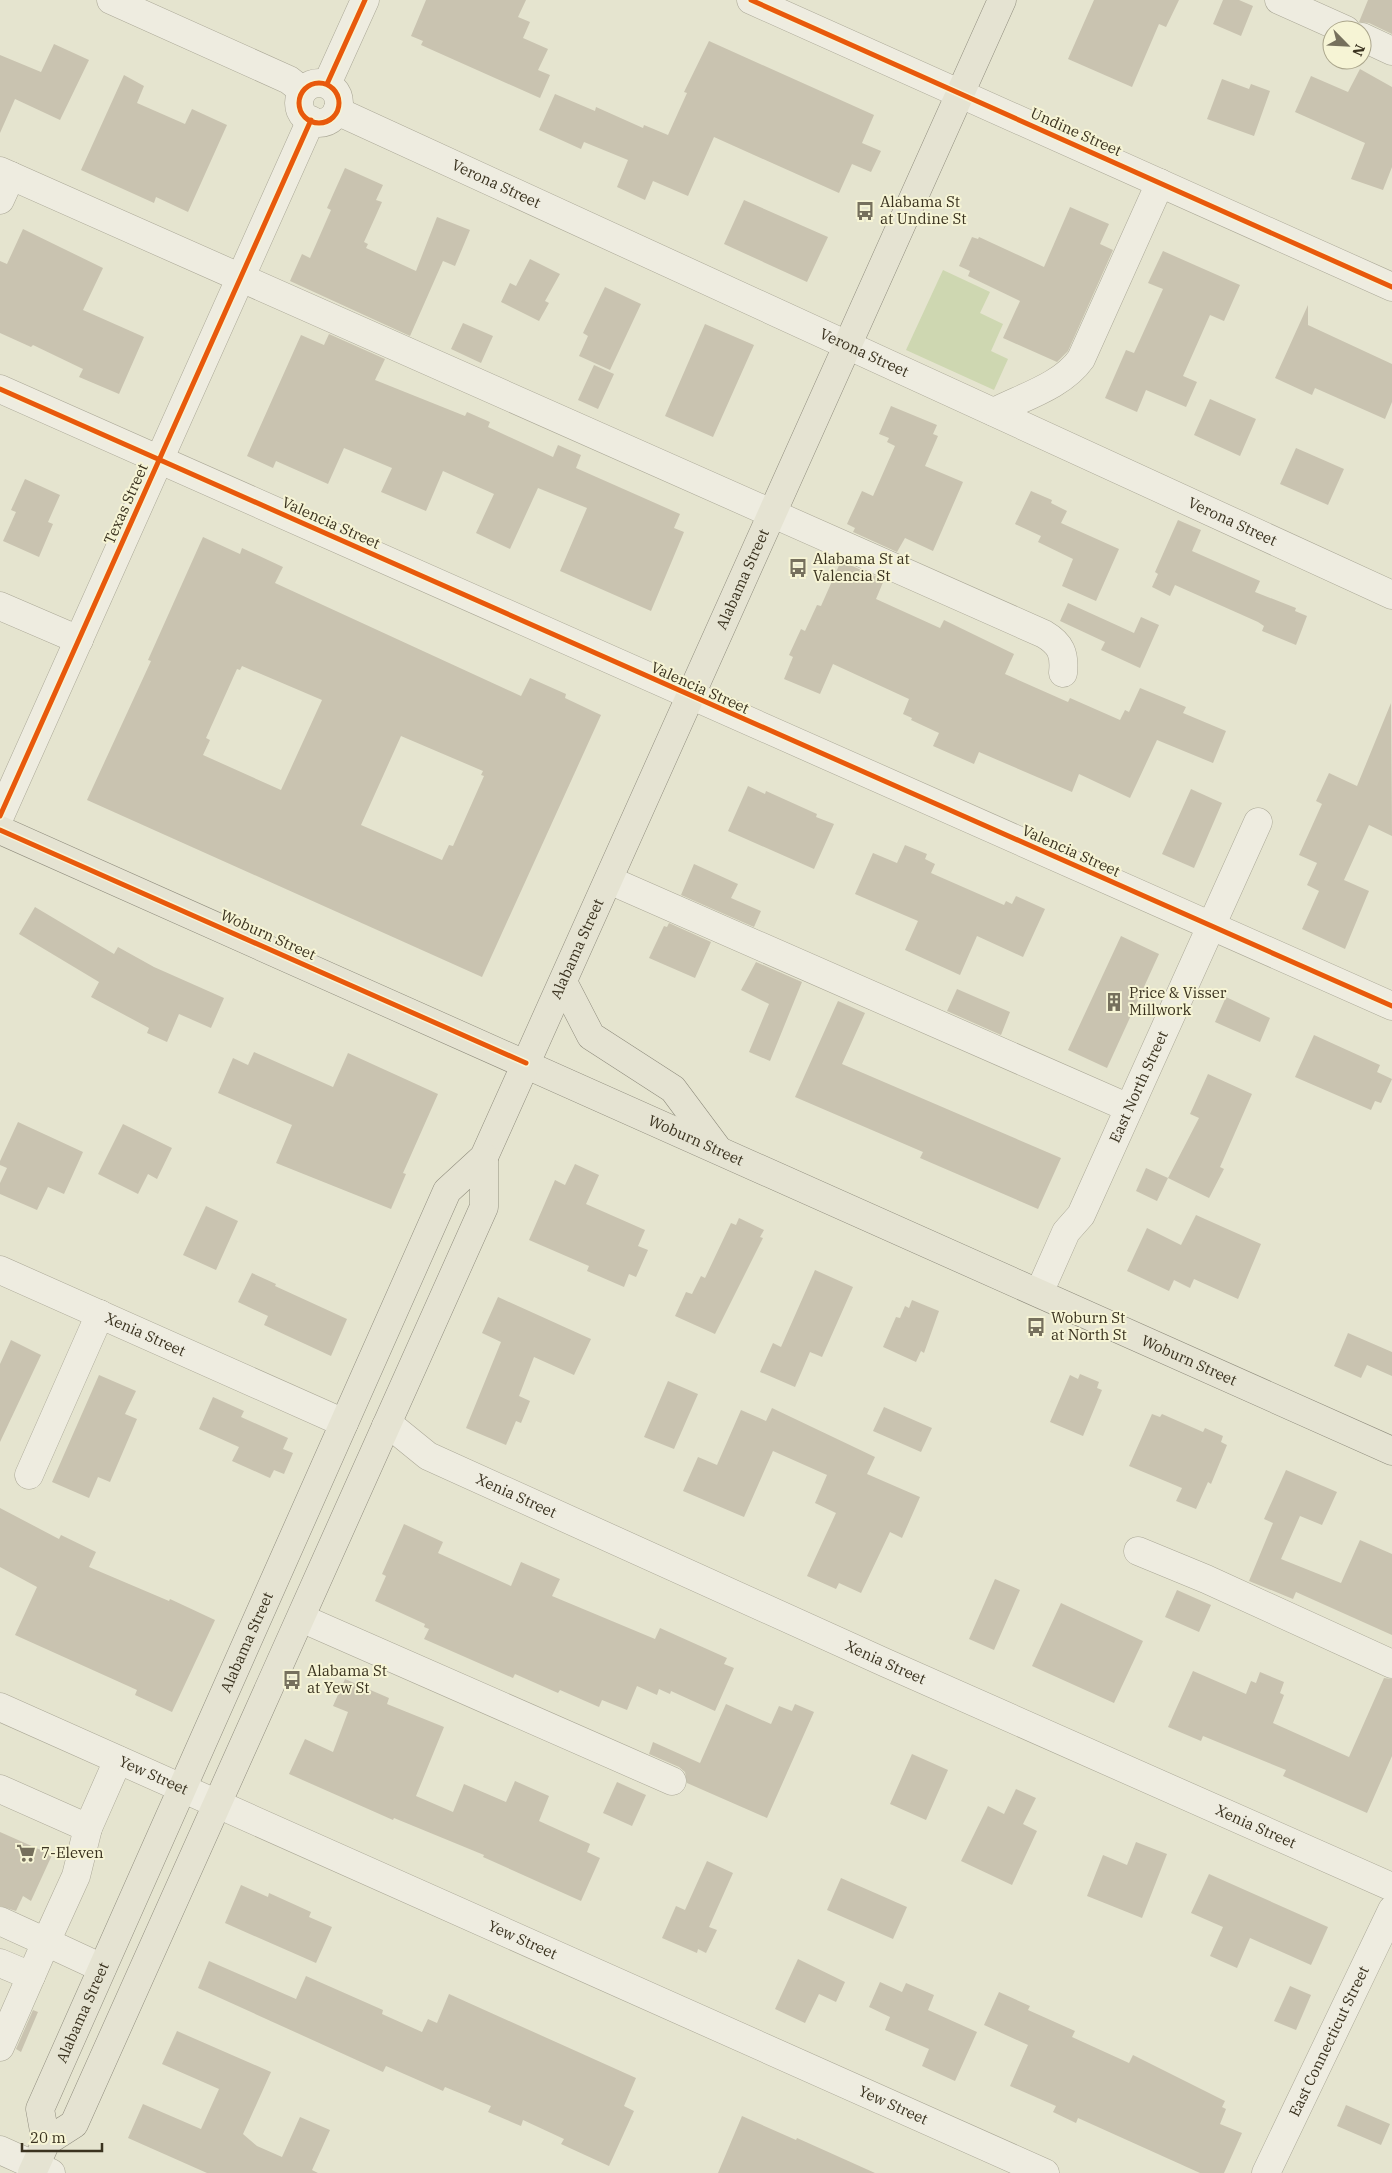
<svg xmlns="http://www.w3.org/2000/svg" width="1392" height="2173" viewBox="0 0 1392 2173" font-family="'IBM Plex Serif',serif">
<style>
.green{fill:#ced7b1}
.building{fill:#c9c3b0;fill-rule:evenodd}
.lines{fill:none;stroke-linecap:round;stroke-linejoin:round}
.minor-casing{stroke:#aba897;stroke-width:29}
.major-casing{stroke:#908d7e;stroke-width:29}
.minor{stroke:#eeece0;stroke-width:28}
.major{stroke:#e5e3d2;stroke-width:28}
.cycleway-casing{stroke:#f6f4d5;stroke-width:8}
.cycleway{stroke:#e8590c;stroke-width:5}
.labels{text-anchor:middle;stroke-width:4;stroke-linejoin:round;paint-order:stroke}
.street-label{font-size:15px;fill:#3a321f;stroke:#f6f4d5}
.poi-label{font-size:15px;fill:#3a321f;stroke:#f6f4d5;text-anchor:start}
</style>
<rect width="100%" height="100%" fill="#e5e4cf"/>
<path class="green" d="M 943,270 L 990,292 L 980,313 L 1003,324 L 991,351 L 1008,359 L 994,390 L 906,350 Z"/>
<path class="building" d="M 426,0 L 526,0 L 518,17 L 530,22 L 523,38 L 548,49 L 538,70 L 550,75 L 540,98 L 421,45 L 423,41 L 411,36 Z
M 1094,0 L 1179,0 L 1166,27 L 1159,24 L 1132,87 L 1068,59 Z
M 1223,0 L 1239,0 L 1253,6 L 1241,36 L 1213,24 Z
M 1368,0 L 1392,0 L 1392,34 L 1369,23 L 1359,22 Z
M 709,41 L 874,115 L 862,143 L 881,151 L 871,172 L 852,164 L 839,193 L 714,137 L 688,196 L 653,181 L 645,200 L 617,187 L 628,160 L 584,142 L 581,149 L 539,130 L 555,94 L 595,111 L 596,107 L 643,128 L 644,125 L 668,135 L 687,93 L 684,92 Z
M 54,44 L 89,60 L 60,120 L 15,99 L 0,133 L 0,55 L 41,72 Z
M 1360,69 L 1392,87 L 1392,167 L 1383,190 L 1351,179 L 1365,143 L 1295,112 L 1311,76 L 1348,92 Z
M 124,75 L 144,86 L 137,103 L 185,124 L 192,109 L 227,125 L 188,212 L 156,197 L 154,203 L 81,170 Z
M 1222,79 L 1249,89 L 1251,84 L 1270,91 L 1254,136 L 1207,119 Z
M 345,168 L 383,185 L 376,200 L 382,202 L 364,242 L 368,244 L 366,248 L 416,271 L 437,217 L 470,230 L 455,266 L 443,261 L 410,336 L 290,281 L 302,254 L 310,258 L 331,210 L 327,208 Z
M 744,200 L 828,237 L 807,282 L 724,244 Z
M 1070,207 L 1109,224 L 1100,244 L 1113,250 L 1068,351 L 1057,362 L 1003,338 L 1020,301 L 968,276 L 970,271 L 959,266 L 972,237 L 978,239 L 979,237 L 1044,267 Z
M 23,229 L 103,268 L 83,310 L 144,337 L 119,394 L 79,377 L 83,369 L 33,345 L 31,347 L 0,333 L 0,261 L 7,264 Z
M 1163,251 L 1240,285 L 1224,321 L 1210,315 L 1183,376 L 1197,382 L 1186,407 L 1146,390 L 1137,412 L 1105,398 L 1126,350 L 1134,353 L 1163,289 L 1148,283 Z
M 530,259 L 560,274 L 545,301 L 549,303 L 539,321 L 501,302 L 510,283 L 516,286 Z
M 605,287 L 641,304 L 610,370 L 579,356 L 588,336 L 583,333 Z
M 1308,305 L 1308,325 L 1392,364 L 1392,402 L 1385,419 L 1315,388 L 1312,395 L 1275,378 Z
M 463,323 L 493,336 L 481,363 L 451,349 Z
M 705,324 L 754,345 L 713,437 L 665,416 Z
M 329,334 L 385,359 L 375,380 L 465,416 L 467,412 L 490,422 L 488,427 L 553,457 L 558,445 L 581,455 L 576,468 L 680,514 L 674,528 L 684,532 L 651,611 L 560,571 L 587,508 L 538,488 L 510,549 L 476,533 L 494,494 L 443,471 L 426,511 L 381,492 L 392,468 L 344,448 L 328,484 L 276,461 L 273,468 L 247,456 L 301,335 L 324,345 Z
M 594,365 L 614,374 L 598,409 L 578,400 Z
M 1210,399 L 1256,419 L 1240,456 L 1194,435 Z
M 891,406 L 937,425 L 933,434 L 938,436 L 925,466 L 963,482 L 933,551 L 905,538 L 897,552 L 853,532 L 855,528 L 847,524 L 862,491 L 873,496 L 895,446 L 887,442 L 889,438 L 879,434 Z
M 1296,448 L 1344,469 L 1328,505 L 1280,484 Z
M 25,479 L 60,495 L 48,522 L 53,524 L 39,557 L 3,541 L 16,512 L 11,510 Z
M 1031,491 L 1052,500 L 1051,503 L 1067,511 L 1061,523 L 1119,549 L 1096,601 L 1062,586 L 1073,559 L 1038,542 L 1041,536 L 1015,524 Z
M 1178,520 L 1201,530 L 1192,551 L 1260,581 L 1255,592 L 1296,608 L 1295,611 L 1307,616 L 1296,645 L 1262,631 L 1264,626 L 1258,622 L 1175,585 L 1170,596 L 1152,587 L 1158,574 L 1155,572 Z
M 203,537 L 240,554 L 242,548 L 283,567 L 275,583 L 521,696 L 530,678 L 566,694 L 565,698 L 601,715 L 482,977 L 87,800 L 151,661 L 148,660 ZM 242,666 L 322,700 L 281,790 L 203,755 L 210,740 L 206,738 L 237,669 L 240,670 ZM 401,736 L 483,771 L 481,775 L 484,776 L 453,846 L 449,845 L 442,860 L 361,825 Z
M 841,561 L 884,580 L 876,599 L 940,628 L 944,620 L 1014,654 L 1005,674 L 1068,702 L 1070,698 L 1120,720 L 1125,710 L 1129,712 L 1140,688 L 1186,707 L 1183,713 L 1226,731 L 1213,763 L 1157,740 L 1130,798 L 1079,774 L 1072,792 L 979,752 L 974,764 L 933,746 L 939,733 L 911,720 L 912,718 L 903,714 L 909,699 L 833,664 L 820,694 L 784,679 L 793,657 L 789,655 L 801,629 L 805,631 L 817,605 L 821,606 Z
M 1068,603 L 1134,633 L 1141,617 L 1159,625 L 1140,668 L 1101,650 L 1105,642 L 1060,621 Z
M 1391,703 L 1392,836 L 1369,825 L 1344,880 L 1369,891 L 1345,949 L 1302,929 L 1319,891 L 1307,885 L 1317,863 L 1299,855 L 1322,804 L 1316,801 L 1329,773 L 1357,786 Z
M 748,786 L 765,794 L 766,791 L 817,814 L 816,817 L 834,824 L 814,869 L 728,831 Z
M 1191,789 L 1222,803 L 1194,868 L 1162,854 Z
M 905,845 L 927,854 L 925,859 L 935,864 L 931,873 L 1004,905 L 1006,901 L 1012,904 L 1016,896 L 1045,909 L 1023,957 L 977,936 L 960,975 L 905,950 L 918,921 L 855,894 L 873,853 L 897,863 Z
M 694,864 L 738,884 L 731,898 L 761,911 L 754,927 L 681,895 Z
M 35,907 L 114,954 L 118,947 L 154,967 L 224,998 L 211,1028 L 179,1014 L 167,1042 L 147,1033 L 149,1028 L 91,997 L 99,982 L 19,934 Z
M 669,923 L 711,942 L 695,978 L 649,958 L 664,926 L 667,927 Z
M 1121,936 L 1159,954 L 1107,1068 L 1068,1050 Z
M 756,962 L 802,982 L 770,1061 L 749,1052 L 769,1004 L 741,990 Z
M 957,989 L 1010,1012 L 1001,1035 L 947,1011 Z
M 1226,997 L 1270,1018 L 1260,1042 L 1215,1022 Z
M 838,1001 L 865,1013 L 842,1064 L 1061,1158 L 1038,1209 L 920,1158 L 923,1152 L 795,1097 Z
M 1314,1035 L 1380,1065 L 1377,1072 L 1392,1079 L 1381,1103 L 1375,1101 L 1371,1110 L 1295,1077 Z
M 254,1052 L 333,1087 L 348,1053 L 438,1094 L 403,1173 L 406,1174 L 391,1209 L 276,1163 L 292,1125 L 218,1093 L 233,1058 L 248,1065 Z
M 1208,1074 L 1252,1094 L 1220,1167 L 1224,1169 L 1209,1198 L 1168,1178 L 1199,1118 L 1190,1114 Z
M 18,1122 L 83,1152 L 64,1194 L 48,1187 L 37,1210 L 0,1194 L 0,1183 L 7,1168 L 0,1165 L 0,1161 Z
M 123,1124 L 172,1148 L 157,1179 L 148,1174 L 138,1194 L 98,1174 Z
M 575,1164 L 599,1175 L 586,1204 L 645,1230 L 638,1246 L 648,1250 L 636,1277 L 629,1274 L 624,1287 L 587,1271 L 589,1266 L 529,1240 L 555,1180 L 565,1185 Z
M 1146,1168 L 1168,1178 L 1157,1201 L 1136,1191 Z
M 206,1206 L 238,1221 L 216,1270 L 183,1255 Z
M 1196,1215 L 1261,1244 L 1238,1299 L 1194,1279 L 1190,1288 L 1174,1280 L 1169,1291 L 1127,1271 L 1147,1228 L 1181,1245 Z
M 739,1218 L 764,1230 L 760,1237 L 763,1238 L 715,1334 L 675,1316 L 686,1292 L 692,1294 L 701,1276 L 705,1278 L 731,1223 L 736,1225 Z
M 815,1270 L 853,1287 L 822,1357 L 810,1352 L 795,1387 L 760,1372 L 773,1343 L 781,1347 Z
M 252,1273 L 276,1284 L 275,1286 L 347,1319 L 331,1356 L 264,1325 L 268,1316 L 238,1302 Z
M 498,1297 L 591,1339 L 574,1375 L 534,1357 L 519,1396 L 530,1401 L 521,1423 L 516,1421 L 506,1445 L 466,1428 L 501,1342 L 482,1333 Z
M 912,1300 L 939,1311 L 924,1353 L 921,1351 L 916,1362 L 883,1347 L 896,1317 L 900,1318 L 905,1306 L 909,1308 Z
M 1348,1333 L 1392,1352 L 1392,1376 L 1367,1365 L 1361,1378 L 1334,1366 Z
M 11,1340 L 41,1355 L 0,1442 L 0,1364 Z
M 1080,1374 L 1099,1382 L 1097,1388 L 1102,1390 L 1083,1436 L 1050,1422 L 1070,1375 L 1078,1379 Z
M 99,1375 L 136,1391 L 125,1414 L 137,1419 L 110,1482 L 98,1477 L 89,1498 L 52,1482 Z
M 668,1381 L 698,1394 L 674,1449 L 644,1437 Z
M 213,1397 L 244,1411 L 241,1417 L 288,1438 L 283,1449 L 293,1453 L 284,1474 L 274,1470 L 270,1478 L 232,1461 L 239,1447 L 199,1429 Z
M 884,1407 L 932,1428 L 921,1452 L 873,1431 Z
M 772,1408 L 875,1457 L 867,1474 L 920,1497 L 902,1538 L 890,1532 L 861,1593 L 839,1583 L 836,1589 L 807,1576 L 836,1513 L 815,1503 L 827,1475 L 773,1451 L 744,1517 L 683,1491 L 698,1457 L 717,1465 L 741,1410 L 766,1421 Z
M 1152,1414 L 1160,1417 L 1162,1414 L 1203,1432 L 1205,1428 L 1223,1436 L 1221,1442 L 1227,1445 L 1211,1484 L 1208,1482 L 1196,1509 L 1176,1501 L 1182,1488 L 1129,1466 Z
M 1286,1470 L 1337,1492 L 1322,1525 L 1300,1516 L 1281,1559 L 1341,1583 L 1360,1540 L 1392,1554 L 1392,1635 L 1296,1592 L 1293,1599 L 1249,1581 L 1273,1523 L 1264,1519 Z
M 0,1508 L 59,1539 L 61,1535 L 96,1552 L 89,1567 L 169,1601 L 170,1599 L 215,1620 L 172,1712 L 135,1695 L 137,1690 L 15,1635 L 37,1587 L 0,1567 Z
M 404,1524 L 443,1542 L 438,1553 L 511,1586 L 521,1562 L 560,1579 L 552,1596 L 655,1639 L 660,1628 L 727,1658 L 724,1664 L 734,1668 L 715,1711 L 671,1691 L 670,1694 L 659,1689 L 657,1695 L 637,1686 L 627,1710 L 602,1700 L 599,1707 L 560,1690 L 558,1693 L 515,1674 L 513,1678 L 424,1639 L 429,1629 L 424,1627 L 425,1624 L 375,1601 L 386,1576 L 382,1574 Z
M 995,1579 L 1020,1590 L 994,1650 L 969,1639 Z
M 1177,1590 L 1211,1605 L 1199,1632 L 1165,1617 Z
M 1061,1603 L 1143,1641 L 1114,1703 L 1032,1666 Z
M 1193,1671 L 1246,1694 L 1251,1681 L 1256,1683 L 1260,1672 L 1284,1682 L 1280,1693 L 1284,1695 L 1273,1723 L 1349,1757 L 1384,1678 L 1392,1679 L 1392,1756 L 1367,1813 L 1283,1776 L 1286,1770 L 1203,1736 L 1201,1741 L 1168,1727 Z
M 345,1679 L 389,1698 L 387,1704 L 444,1727 L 416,1796 L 453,1812 L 464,1784 L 506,1802 L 515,1781 L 549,1796 L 539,1821 L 590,1844 L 587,1852 L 600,1858 L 581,1901 L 483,1857 L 484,1855 L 394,1818 L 393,1820 L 289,1774 L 305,1739 L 333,1752 L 348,1712 L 333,1706 Z
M 726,1704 L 771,1724 L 779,1706 L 792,1711 L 795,1704 L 814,1712 L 767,1818 L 687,1783 L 685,1772 L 679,1767 L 649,1754 L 653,1742 L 700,1763 Z
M 912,1754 L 948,1770 L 926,1820 L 890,1804 Z
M 617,1782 L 646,1795 L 632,1826 L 603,1813 Z
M 1016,1789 L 1036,1798 L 1023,1824 L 1037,1831 L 1012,1885 L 961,1861 L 988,1806 L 1004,1814 Z
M 0,1832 L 52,1855 L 31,1901 L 23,1896 L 16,1911 L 0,1906 Z
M 1136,1842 L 1167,1854 L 1142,1918 L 1087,1896 L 1103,1855 L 1127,1865 Z
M 707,1861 L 733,1873 L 709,1927 L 717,1930 L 706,1953 L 698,1949 L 697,1953 L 662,1938 L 676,1906 L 685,1910 Z
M 1209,1874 L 1328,1927 L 1311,1965 L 1250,1938 L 1237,1968 L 1210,1956 L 1223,1927 L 1191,1913 Z
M 841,1878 L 907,1907 L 893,1939 L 827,1910 Z
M 241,1885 L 268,1897 L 269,1893 L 311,1912 L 309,1917 L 332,1927 L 316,1963 L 225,1923 Z
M 798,1959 L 845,1982 L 836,2002 L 819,1994 L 805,2023 L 775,2009 Z
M 209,1961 L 296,1999 L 306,1976 L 383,2010 L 382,2014 L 422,2032 L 428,2019 L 437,2023 L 449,1994 L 636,2078 L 624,2106 L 634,2111 L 609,2166 L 561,2144 L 564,2139 L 523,2120 L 521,2126 L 488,2112 L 491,2106 L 445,2087 L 443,2091 L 386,2066 L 383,2072 L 198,1988 Z
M 880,1982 L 902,1992 L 906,1983 L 934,1995 L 928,2010 L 977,2032 L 955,2081 L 922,2066 L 929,2049 L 885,2030 L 890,2017 L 869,2007 Z
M 1290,1986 L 1311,1995 L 1296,2030 L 1274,2021 Z
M 999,1992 L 1030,2006 L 1028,2010 L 1075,2031 L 1072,2037 L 1129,2063 L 1133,2055 L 1225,2101 L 1222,2107 L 1226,2109 L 1220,2124 L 1242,2133 L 1224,2173 L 1200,2173 L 1078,2118 L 1076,2123 L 1053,2112 L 1056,2106 L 1010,2086 L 1028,2045 L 984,2025 Z
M 33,2010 L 38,2012 L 21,2052 L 16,2049 Z
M 177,2031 L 271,2072 L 243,2134 L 257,2146 L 282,2157 L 300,2117 L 330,2130 L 312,2170 L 318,2173 L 207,2173 L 128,2138 L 143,2104 L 201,2129 L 219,2089 L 162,2064 Z
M 1346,2105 L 1390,2124 L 1381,2145 L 1337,2126 Z
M 742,2116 L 796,2140 L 797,2138 L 875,2173 L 718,2173 Z"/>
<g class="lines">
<g class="minor-casing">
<g id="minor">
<path d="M 111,0 L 289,80 L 303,91"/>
<path d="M 751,0 L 1392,287"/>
<path d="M 1279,0 L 1346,30"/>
<path d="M 1362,37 L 1392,51"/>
<circle cx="319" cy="103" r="20"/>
<path d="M 327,84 L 365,0"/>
<path id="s1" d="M 337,111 L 1392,595"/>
<path d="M 0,171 L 1044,634 C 1061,644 1065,654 1063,673"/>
<path d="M 0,200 L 11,176"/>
<path d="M 0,389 L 1392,1006"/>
<path d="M 994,412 C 1023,397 1062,386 1081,359 L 1160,183"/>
<path d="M 0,606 L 79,640"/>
<path d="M 0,816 L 311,120"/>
<path d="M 609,880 L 1129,1108"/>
<path id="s2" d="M 0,1270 L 344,1423"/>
<path id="s3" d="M 1039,1293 L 1066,1232 L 1081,1215 L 1258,822"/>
<path id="s4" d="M 386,1426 L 396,1430 L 428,1456 L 886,1663 L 1392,1887"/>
<path d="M 29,1475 L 100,1314"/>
<path d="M 1138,1551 L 1206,1579 L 1392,1664"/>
<path d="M 301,1618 L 672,1781"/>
<path id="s5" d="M 0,1707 L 1045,2173"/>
<path d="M 0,1789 L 88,1828"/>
<path d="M 0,1921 L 46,1942 L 76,1876 L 88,1828 L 118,1760"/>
<path d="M 0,1963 L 31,1976"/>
<path d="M 0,2047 L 46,1942 L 102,1968"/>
<path d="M 0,2150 L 51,2173"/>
<path id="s6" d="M 1266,2173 L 1392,1910"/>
</g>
</g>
<g class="major-casing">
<g id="major">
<path id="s7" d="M 0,830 L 1392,1451"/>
<path d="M 563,982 L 591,1036 L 673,1089 L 717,1148"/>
<path id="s8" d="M 46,2142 L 40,2109 L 447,1191 L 484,1157 L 1002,0"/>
<path d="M 32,2173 L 46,2142 L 74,2124 L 484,1207 L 484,1157"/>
</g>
</g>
<use href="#minor" class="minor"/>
<use href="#major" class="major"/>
<g class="cycleway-casing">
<path id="cycleway" d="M 751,0 L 1392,287
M299 103a20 20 0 1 1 40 0a20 20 0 1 1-40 0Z
M 327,84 L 365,0
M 0,389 L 1392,1006
M 0,816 L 311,120
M 0,830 L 526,1063"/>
</g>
<use href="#cycleway" class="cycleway"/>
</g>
<defs>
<g id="bus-bare" transform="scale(1.5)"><path d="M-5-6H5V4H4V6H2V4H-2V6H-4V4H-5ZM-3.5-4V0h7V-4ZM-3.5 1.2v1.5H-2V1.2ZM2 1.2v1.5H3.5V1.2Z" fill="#76705d" stroke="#f6f4d5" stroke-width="2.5" paint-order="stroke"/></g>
<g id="building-bare" transform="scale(1.5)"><path d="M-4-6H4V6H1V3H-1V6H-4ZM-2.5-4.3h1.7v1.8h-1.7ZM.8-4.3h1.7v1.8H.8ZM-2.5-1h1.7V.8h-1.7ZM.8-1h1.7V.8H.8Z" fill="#76705d" stroke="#f6f4d5" stroke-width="2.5" paint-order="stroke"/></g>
<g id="supermarket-bare" transform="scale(1.5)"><path d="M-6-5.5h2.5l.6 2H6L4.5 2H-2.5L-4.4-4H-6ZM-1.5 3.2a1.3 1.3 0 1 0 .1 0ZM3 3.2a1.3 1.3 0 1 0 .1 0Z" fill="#76705d" stroke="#f6f4d5" stroke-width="2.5" paint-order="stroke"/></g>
</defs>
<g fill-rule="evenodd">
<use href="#bus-bare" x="865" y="211"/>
<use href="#bus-bare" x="798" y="568"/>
<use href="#building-bare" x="1114" y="1002"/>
<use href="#bus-bare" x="1036" y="1327"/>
<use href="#bus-bare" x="292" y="1680"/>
<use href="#supermarket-bare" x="26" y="1853"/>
</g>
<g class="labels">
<g class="street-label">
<text transform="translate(1076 132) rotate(24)" y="5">Undine Street</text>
<text dy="5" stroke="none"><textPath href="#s1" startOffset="175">Verona Street</textPath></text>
<text dy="5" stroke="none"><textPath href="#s1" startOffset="580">Verona Street</textPath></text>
<text transform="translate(126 504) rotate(-66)" y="5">Texas Street</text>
<text dy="5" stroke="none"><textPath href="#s1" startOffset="985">Verona Street</textPath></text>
<text transform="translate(331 523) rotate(24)" y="5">Valencia Street</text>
<text dy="5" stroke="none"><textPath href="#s8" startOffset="1721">Alabama Street</textPath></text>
<text transform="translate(700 688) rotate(24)" y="5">Valencia Street</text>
<text transform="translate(1071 851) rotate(24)" y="5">Valencia Street</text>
<text transform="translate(268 935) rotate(24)" y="5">Woburn Street</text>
<text dy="5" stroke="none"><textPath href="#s8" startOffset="1316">Alabama Street</textPath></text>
<text dy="5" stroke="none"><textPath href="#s3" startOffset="230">East North Street</textPath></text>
<text dy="5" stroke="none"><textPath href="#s7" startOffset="762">Woburn Street</textPath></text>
<text dy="5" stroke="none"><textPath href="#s2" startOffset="159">Xenia Street</textPath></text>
<text dy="5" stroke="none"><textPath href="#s7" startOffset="1302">Woburn Street</textPath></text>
<text dy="5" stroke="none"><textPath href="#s4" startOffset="149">Xenia Street</textPath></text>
<text dy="5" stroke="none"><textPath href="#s8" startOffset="544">Alabama Street</textPath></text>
<text dy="5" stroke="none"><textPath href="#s4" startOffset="554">Xenia Street</textPath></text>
<text dy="5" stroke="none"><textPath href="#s5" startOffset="168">Yew Street</textPath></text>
<text dy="5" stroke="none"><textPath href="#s4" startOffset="959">Xenia Street</textPath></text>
<text dy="5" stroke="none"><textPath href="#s5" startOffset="572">Yew Street</textPath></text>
<text dy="5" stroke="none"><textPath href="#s8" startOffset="139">Alabama Street</textPath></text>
<text dy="5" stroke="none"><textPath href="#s6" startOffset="146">East Connecticut Street</textPath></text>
<text dy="5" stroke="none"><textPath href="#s5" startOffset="978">Yew Street</textPath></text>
</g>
<g class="poi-label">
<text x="880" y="207">Alabama St<tspan x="880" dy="17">at Undine St</tspan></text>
<text x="813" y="564">Alabama St at<tspan x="813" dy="17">Valencia St</tspan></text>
<text x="1129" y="998">Price &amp; Visser<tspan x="1129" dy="17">Millwork</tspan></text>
<text x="1051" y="1323">Woburn St<tspan x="1051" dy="17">at North St</tspan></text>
<text x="307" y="1676">Alabama St<tspan x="307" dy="17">at Yew St</tspan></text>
<text x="41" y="1858">7-Eleven</text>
</g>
</g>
<g transform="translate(1347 45) rotate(114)"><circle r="24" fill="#f6f4d5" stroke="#aba68c"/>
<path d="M0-4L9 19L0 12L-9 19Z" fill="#76705d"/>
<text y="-8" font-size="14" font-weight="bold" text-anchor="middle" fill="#3a321f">N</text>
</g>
<path d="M22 2143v8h80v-8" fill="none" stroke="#3a321f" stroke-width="2.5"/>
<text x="30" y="2143" font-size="15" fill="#3a321f" stroke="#f6f4d5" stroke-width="4" paint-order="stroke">20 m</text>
</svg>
